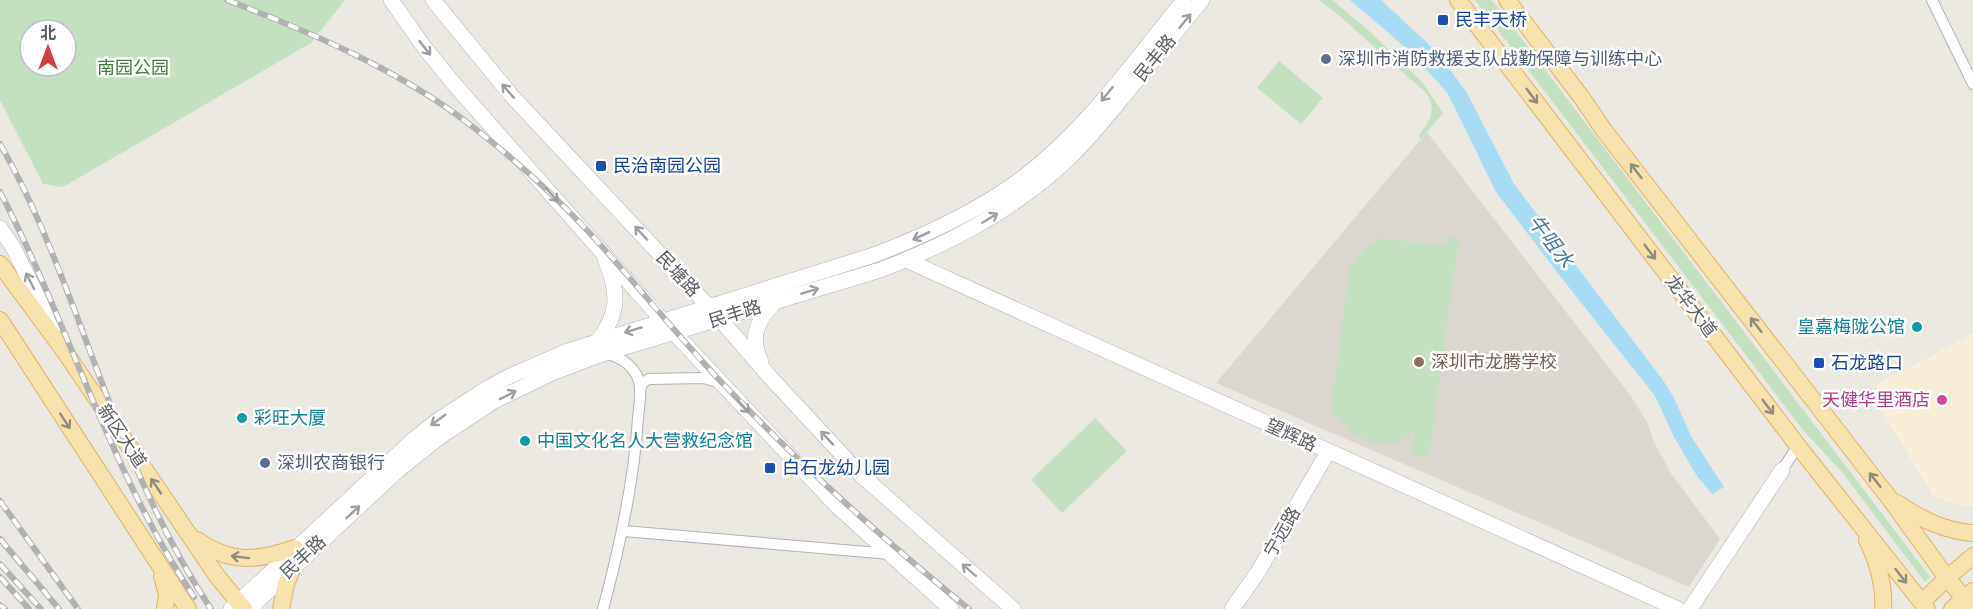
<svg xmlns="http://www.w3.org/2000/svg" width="1973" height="609" viewBox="0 0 1973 609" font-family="'Nunito Sans','Noto Sans SC',sans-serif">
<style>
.commercial{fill:#f9eed9}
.education{fill:#dbd7d0}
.green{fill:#c4e0c1;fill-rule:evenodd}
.water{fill:#a8dcf5}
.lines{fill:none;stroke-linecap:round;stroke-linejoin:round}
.street-casing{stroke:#afb3b6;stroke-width:12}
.secondary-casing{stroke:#aeb2b6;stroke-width:16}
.primary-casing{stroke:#e1b165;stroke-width:18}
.street{stroke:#fff;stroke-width:10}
.secondary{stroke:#fff;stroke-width:15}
.primary{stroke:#f6e2ac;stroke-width:16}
.rail-casing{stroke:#b0b1b1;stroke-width:6}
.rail{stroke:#fff;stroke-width:4;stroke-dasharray:11;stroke-linecap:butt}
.oneway{stroke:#9c9ea0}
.oneway2{stroke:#918c7b}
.transit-dot{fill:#1a4fb4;stroke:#fff;stroke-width:2}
.service-dot{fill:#5c6f8a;stroke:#fff;stroke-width:2}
.culture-dot{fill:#0f9aa8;stroke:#fff;stroke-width:2}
.education-dot{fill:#8d6e63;stroke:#fff;stroke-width:2}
.hotel-dot{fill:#d1479c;stroke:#fff;stroke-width:2}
.labels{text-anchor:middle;stroke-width:5;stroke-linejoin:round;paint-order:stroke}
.transit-label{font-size:18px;fill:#164399;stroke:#fff;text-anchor:start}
.street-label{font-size:18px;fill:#5a5e61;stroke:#fff}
.service-label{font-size:18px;fill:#4e5e75;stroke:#fff;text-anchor:start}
.park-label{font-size:18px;fill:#417d3d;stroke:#fff}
.culture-label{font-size:18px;fill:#0d838f;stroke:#fff;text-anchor:start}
.education-label{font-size:18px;fill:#785e54;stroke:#fff;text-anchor:start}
.hotel-label{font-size:18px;fill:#b23c85;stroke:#fff;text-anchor:end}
.water-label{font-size:20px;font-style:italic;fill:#45799c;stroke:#fff}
</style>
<rect width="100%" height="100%" fill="#ebe8e2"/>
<path class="commercial" d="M 1973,334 L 1973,506 L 1955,504 L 1933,496 L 1874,397 L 1877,384 Z"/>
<path class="education" d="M 1427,132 L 1631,396 L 1647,422 L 1654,442 L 1670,472 L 1720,539 L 1689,587 L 1216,383 Z"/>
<path class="green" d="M 0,0 L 345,0 L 311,43 L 63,187 L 43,184 L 0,100 ZM 30,30 L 66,30 L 66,66 L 30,66 Z
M 1318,0 L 1332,0 L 1368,30 L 1423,83 L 1443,113 L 1420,140 L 1419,135 C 1430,121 1438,109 1425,92 L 1335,12 Z
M 1475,0 L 1491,0 L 1496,5 L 1930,577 L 1925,582 L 1841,471 L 1803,430 Z
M 1279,61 L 1323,98 L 1301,124 L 1257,88 Z
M 1448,236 L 1459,238 L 1429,458 L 1411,455 L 1415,431 C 1388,455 1358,445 1339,417 L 1330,416 L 1350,264 L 1354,264 L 1363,250 L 1378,238 L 1446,246 Z
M 1095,418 L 1127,451 L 1062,513 L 1031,480 Z"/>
<path class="water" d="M 1350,0 L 1381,0 L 1436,51 L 1451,71 L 1467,93 L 1514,184 L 1663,380 L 1674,398 L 1691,436 L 1724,487 L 1712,494 L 1697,476 L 1674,437 L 1655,396 L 1560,276 L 1496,192 L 1448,94 L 1413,54 Z"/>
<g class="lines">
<g class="street-casing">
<path id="street" d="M 1932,0 L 1973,84
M 640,391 L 642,383 L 649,379 L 704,378 L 720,383
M 1782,470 L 1798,446
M 624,531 L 890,554
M 603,609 C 620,546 634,483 638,418 C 639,405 643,388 637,376 C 631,364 618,355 604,354"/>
</g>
<g class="secondary-casing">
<path id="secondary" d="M 391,0 L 424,47 L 454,84 L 663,321 L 837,506 L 951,609
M 433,0 L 511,95 L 713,311 L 770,377 L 861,475 L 1013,609
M 0,228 L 13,247 L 53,328
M 906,260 L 1678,609
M 597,342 C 620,313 619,292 605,259
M 761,362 C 749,336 757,321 775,302
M 231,609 L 412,441 L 434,423 L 486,389 L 510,376 L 565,352 L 874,255 C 924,236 973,214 1017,182 C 1083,134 1133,63 1184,0
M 249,609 L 396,472 L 441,436 L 494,401 L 552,373 L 602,354 L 880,270 C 950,244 1016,209 1070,157 C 1091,137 1109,114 1127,92 C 1152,61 1177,31 1202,0
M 1232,609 L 1258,572 L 1328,452
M 1690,609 L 1782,470"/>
</g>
<g class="primary-casing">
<path id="primary" d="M 1458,0 L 1798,446 L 1927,609
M 1507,0 L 1582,98 L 1603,129 L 1890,499 L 1947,578 L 1973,609
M 0,264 L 65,352 L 217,576 L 244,609
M 0,320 L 188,609
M 1897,503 C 1921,519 1944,531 1973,533
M 197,540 C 230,564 258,561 295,548
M 1867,540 C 1877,560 1885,587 1883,609
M 162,576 L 167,595 L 165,609
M 1922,602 L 1947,578 L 1973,556
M 281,609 L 286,584 L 293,567
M 1952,609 L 1973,591"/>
</g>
<use href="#street" class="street"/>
<use href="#secondary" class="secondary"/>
<use href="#primary" class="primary"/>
<g class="rail-casing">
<path id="rail" d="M 227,0 C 312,33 400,70 473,127 C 513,158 551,192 585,228 C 635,281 680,340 731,392 C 806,470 885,541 969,609
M 0,144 C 32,199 55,259 78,319 C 115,419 152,520 211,609
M 0,192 C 70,326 109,470 194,597
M 0,501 L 78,609
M 0,539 L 59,609
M 0,564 L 41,609
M 0,577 L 29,609
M 0,605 L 5,609"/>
</g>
<use href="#rail" class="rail"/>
</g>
<defs><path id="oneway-shaft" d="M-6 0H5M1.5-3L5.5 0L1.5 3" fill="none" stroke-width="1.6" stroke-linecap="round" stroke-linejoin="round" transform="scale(1.5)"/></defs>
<g class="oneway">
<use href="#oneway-shaft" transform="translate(1185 21) rotate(-51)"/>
<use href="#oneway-shaft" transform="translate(425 48) rotate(52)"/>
<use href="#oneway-shaft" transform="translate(508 91) rotate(-131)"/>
<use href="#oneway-shaft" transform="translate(1107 94) rotate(129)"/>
<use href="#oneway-shaft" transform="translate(552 195) rotate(48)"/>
<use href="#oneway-shaft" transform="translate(990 218) rotate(-32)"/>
<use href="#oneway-shaft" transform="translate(641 233) rotate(-133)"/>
<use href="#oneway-shaft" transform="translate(921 236) rotate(155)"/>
<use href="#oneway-shaft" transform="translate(30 281) rotate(-117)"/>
<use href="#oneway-shaft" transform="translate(810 291) rotate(-17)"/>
<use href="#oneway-shaft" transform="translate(633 330) rotate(163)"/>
<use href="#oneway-shaft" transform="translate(508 395) rotate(-27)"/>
<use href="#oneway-shaft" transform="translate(743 406) rotate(47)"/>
<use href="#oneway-shaft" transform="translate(438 420) rotate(144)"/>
<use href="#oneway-shaft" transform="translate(827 438) rotate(-133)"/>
<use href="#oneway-shaft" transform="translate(353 512) rotate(-43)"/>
<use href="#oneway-shaft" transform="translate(969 570) rotate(-139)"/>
</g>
<g class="oneway2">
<use href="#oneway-shaft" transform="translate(1532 96) rotate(53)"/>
<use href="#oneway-shaft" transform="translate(1636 171) rotate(-128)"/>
<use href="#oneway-shaft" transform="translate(1650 252) rotate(53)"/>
<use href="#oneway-shaft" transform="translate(1756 325) rotate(-128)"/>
<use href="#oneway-shaft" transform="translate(1768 407) rotate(53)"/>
<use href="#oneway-shaft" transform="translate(65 421) rotate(57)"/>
<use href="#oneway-shaft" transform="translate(1875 480) rotate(-128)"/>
<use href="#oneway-shaft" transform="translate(156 486) rotate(-124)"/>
<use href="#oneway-shaft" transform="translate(240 557) rotate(-173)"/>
<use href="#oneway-shaft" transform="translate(1901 576) rotate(52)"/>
</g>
<g class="transit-dot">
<rect x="1437" y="14" width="12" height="12" rx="3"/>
<rect x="595" y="160" width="12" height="12" rx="3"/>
<rect x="1813" y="357" width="12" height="12" rx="3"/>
<rect x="764" y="462" width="12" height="12" rx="3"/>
</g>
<g class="service-dot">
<circle cx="1326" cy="59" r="6"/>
<circle cx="265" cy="463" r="6"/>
</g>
<g class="culture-dot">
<circle cx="1917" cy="327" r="6"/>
<circle cx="242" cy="418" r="6"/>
<circle cx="525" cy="441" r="6"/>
</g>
<circle class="education-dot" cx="1419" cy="362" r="6"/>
<circle class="hotel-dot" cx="1942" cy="400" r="6"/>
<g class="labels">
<g class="transit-label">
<text x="1455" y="26">民丰天桥</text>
<text x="613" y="172">民治南园公园</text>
<text x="1831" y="369">石龙路口</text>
<text x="782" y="474">白石龙幼儿园</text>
</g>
<g class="street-label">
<text transform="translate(1155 58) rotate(-51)" y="6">民丰路</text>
<text transform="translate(678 274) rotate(47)" y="6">民塘路</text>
<text transform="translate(1691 306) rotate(53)" y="6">龙华大道</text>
<text transform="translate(735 314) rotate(-17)" y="6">民丰路</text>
<text transform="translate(1291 435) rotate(24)" y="6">望辉路</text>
<text transform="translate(122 436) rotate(56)" y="6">新区大道</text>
<text transform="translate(1282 532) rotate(-60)" y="6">宁远路</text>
<text transform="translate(303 557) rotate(-43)" y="6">民丰路</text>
</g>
<g class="service-label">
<text x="1338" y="65">深圳市消防救援支队战勤保障与训练中心</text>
<text x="277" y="469">深圳农商银行</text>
</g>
<g class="park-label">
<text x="133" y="74">南园公园</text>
</g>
<g class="culture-label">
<text x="1905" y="333" text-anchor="end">皇嘉梅陇公馆</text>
<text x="254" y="424">彩旺大厦</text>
<text x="537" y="447">中国文化名人大营救纪念馆</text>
</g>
<g class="education-label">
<text x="1431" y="368">深圳市龙腾学校</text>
</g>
<g class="hotel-label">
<text x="1930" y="406">天健华里酒店</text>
</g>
<g class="water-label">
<text transform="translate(1551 241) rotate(53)" y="7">牛咀水</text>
</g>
</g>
<g transform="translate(48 48)"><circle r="28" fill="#ffffff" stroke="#bdbfc0" stroke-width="1.5"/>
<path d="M0-4.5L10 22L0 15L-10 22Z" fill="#d53e42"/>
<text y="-9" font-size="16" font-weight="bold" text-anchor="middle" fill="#5a5e61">北</text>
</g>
</svg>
